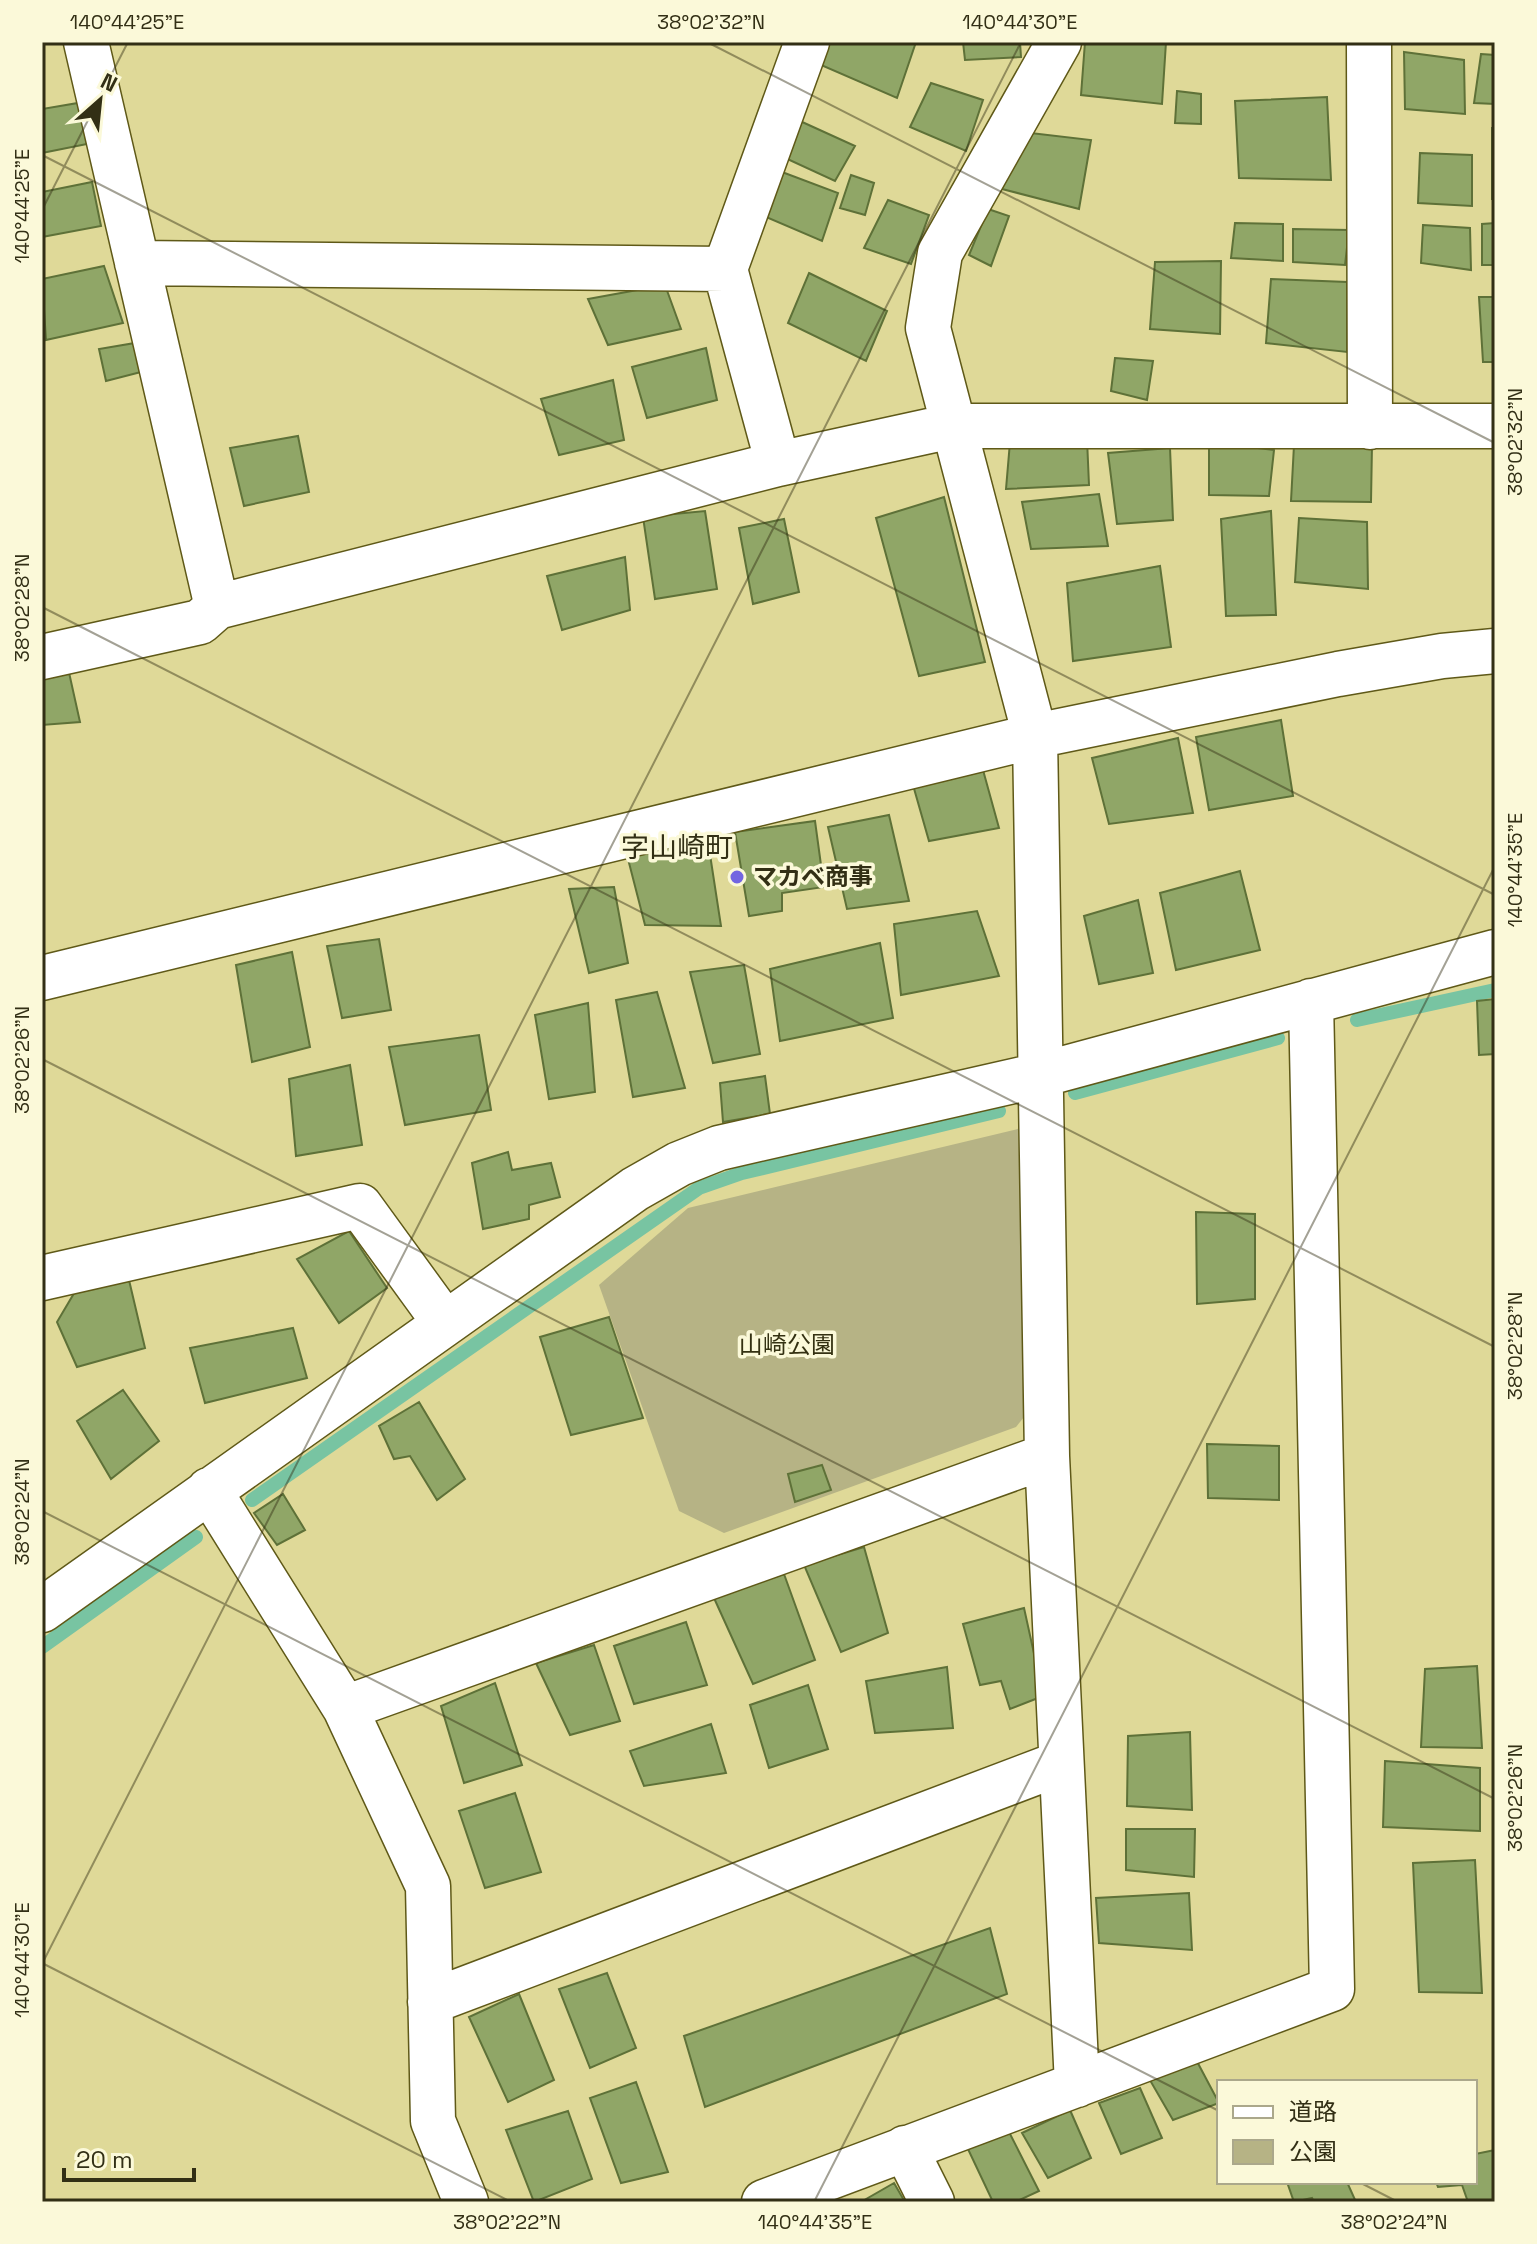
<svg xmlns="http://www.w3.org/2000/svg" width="1537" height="2244" viewBox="0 0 1537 2244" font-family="'Space Grotesk','Noto Sans JP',sans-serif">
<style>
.green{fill:#b6b385}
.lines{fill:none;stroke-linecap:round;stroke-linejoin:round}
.stream{stroke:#78c4a2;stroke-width:14}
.building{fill:#90a667;stroke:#5e7138;stroke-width:2}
.minor-casing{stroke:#5f5918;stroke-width:47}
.minor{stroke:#fff;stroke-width:44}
.ticks{fill:none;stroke:#322f15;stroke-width:2;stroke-opacity:0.45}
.poi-dot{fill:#7366e1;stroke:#fbf9d9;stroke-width:3}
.labels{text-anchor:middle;stroke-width:7;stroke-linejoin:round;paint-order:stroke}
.poi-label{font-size:24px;font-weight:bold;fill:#322f15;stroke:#fbf9d9;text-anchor:start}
.park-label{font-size:24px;fill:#343112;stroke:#fbf9d9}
.quarter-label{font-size:28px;fill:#322f15;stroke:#fbf9d9}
.neatline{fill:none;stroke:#322f15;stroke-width:3}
.ticks-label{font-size:20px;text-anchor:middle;fill:#322f15}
</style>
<rect width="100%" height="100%" fill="#dfd998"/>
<path class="green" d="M 1030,1126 L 1032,1407 L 1016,1427 L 724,1533 L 679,1511 L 599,1285 L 688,1208 Z"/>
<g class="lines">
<path class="stream" d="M 1357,1020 L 1495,990
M 1075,1093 L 1278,1038
M 252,1500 L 699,1188 L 742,1173 L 999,1111
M 42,1647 L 196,1537"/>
</g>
<path class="building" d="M 830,42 L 916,42 L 897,98 L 821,65 Z
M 963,42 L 1020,42 L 1021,57 L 965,60 Z
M 1085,42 L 1166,42 L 1162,104 L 1081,95 Z
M 1404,52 L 1464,60 L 1465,114 L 1405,109 Z
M 1481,54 L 1495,55 L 1495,104 L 1474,103 Z
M 931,83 L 983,100 L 966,151 L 910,127 Z
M 1177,91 L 1201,94 L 1201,124 L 1175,123 Z
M 1327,97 L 1331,180 L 1239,178 L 1235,101 Z
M 78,103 L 87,144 L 42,153 L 42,109 Z
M 800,121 L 855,146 L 835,181 L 783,157 Z
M 1492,128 L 1495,128 L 1495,199 L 1492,199 Z
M 1022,132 L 1091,140 L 1079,209 L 1002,189 Z
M 1420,153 L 1472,155 L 1472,206 L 1418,203 Z
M 782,172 L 838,193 L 822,241 L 766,217 Z
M 851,175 L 874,183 L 865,215 L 840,208 Z
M 92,182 L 101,226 L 42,237 L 42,192 Z
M 888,200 L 929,215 L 911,264 L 864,248 Z
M 988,209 L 1009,216 L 991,266 L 969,255 Z
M 1235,223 L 1283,224 L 1283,261 L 1231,258 Z
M 1495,223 L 1495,265 L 1482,265 L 1482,224 Z
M 1423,225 L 1470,228 L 1471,270 L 1421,263 Z
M 1293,229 L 1349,230 L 1345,265 L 1293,262 Z
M 1221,261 L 1220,334 L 1150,329 L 1155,262 Z
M 104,266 L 123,323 L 46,340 L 42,279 Z
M 809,273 L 887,311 L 866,361 L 788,323 Z
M 1271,279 L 1347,282 L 1347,352 L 1266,343 Z
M 665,285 L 681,329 L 608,345 L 588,299 Z
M 1479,297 L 1495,297 L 1495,362 L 1483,362 Z
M 135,343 L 141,372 L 106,381 L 99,349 Z
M 706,348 L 717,400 L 647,418 L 632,367 Z
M 1115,358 L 1153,361 L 1147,400 L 1111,391 Z
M 613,380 L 624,440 L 559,455 L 541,399 Z
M 298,436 L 309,492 L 244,506 L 230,448 Z
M 1087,439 L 1089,485 L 1006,489 L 1010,442 Z
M 1209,442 L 1274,450 L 1269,496 L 1209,495 Z
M 1294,445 L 1372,445 L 1371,502 L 1291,501 Z
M 1170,448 L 1173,520 L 1117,524 L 1108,453 Z
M 1099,494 L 1108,546 L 1031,549 L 1022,502 Z
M 944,497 L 985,662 L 919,676 L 876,518 Z
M 705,511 L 717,589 L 655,599 L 643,517 Z
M 1271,511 L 1276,615 L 1226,616 L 1221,519 Z
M 1299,518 L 1367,522 L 1368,589 L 1295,582 Z
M 784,519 L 799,592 L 753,604 L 739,528 Z
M 625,557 L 630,610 L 562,630 L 547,576 Z
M 1160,566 L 1171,647 L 1073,661 L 1067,583 Z
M 68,668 L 80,722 L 42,725 L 42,674 Z
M 1281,720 L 1293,796 L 1209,810 L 1196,737 Z
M 1178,738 L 1193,813 L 1109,824 L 1092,758 Z
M 983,770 L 999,828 L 929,841 L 913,785 Z
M 889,815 L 909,901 L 847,909 L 828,827 Z
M 815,821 L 824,887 L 782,893 L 782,911 L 749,916 L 735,832 Z
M 707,835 L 721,926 L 645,925 L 627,855 Z
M 1240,871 L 1260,950 L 1176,970 L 1160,893 Z
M 614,887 L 628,963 L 589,973 L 569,889 Z
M 1138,900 L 1153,973 L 1099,984 L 1084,916 Z
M 977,911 L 999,976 L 901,995 L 894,924 Z
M 379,939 L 391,1010 L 342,1018 L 327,946 Z
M 880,943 L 893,1018 L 780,1041 L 770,969 Z
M 292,952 L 310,1047 L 252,1062 L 236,965 Z
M 744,965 L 760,1054 L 713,1063 L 690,972 Z
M 657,992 L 685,1088 L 633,1097 L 616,1000 Z
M 1495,999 L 1495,1054 L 1479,1055 L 1477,1001 Z
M 588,1003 L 595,1092 L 549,1099 L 535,1015 Z
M 479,1035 L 491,1110 L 405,1125 L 389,1047 Z
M 350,1065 L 362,1145 L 296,1156 L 289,1079 Z
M 765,1076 L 770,1114 L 723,1122 L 720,1083 Z
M 508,1152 L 512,1170 L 551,1163 L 560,1197 L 529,1205 L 529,1219 L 483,1229 L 472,1163 Z
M 1196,1212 L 1255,1214 L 1255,1299 L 1197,1304 Z
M 349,1231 L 387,1288 L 339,1323 L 297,1259 Z
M 129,1280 L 145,1348 L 77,1367 L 57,1322 L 76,1290 Z
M 609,1317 L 643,1418 L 571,1435 L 540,1337 Z
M 293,1328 L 307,1378 L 205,1403 L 190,1348 Z
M 123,1390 L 159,1441 L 111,1479 L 77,1421 Z
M 419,1402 L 465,1479 L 437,1500 L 410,1456 L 394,1459 L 379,1426 Z
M 1207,1444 L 1279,1446 L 1279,1500 L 1208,1498 Z
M 822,1465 L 831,1490 L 795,1502 L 788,1474 Z
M 283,1494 L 305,1530 L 277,1545 L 254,1513 Z
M 864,1547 L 888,1633 L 841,1652 L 804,1565 Z
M 784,1574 L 815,1660 L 753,1684 L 714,1598 Z
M 1024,1608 L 1037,1667 L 1038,1698 L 1010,1709 L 1001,1681 L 980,1685 L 963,1624 Z
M 686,1622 L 707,1685 L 634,1704 L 614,1646 Z
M 594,1645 L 620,1721 L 570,1735 L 536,1663 Z
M 1477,1666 L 1482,1748 L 1421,1747 L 1425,1669 Z
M 947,1667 L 953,1728 L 875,1733 L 866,1681 Z
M 495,1683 L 522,1765 L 464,1783 L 441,1706 Z
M 808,1685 L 828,1749 L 769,1768 L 750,1705 Z
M 711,1724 L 726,1773 L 644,1786 L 630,1751 Z
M 1190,1732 L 1192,1810 L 1127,1806 L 1128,1736 Z
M 1385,1761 L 1480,1768 L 1480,1831 L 1383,1827 Z
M 515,1793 L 541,1872 L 485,1888 L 459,1811 Z
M 1126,1829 L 1195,1829 L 1194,1877 L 1126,1870 Z
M 1475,1860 L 1482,1993 L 1419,1992 L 1413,1863 Z
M 1189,1893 L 1192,1950 L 1099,1943 L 1096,1898 Z
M 990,1928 L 1007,1994 L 705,2107 L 684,2036 Z
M 607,1973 L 636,2048 L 590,2068 L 559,1989 Z
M 519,1994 L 554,2080 L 508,2102 L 469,2017 Z
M 1192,2052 L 1219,2103 L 1173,2120 L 1147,2075 Z
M 636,2082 L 668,2172 L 621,2183 L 590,2098 Z
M 1140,2088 L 1162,2138 L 1121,2154 L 1099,2103 Z
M 1070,2110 L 1091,2158 L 1048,2178 L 1022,2133 Z
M 568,2111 L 592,2179 L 534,2202 L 506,2130 Z
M 1007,2128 L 1039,2191 L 1015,2202 L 993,2202 L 967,2147 Z
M 1495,2150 L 1495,2202 L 1468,2202 L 1462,2185 L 1438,2187 L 1436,2182 L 1475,2182 L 1475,2154 Z
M 1287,2182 L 1347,2182 L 1356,2202 L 1314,2202 L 1312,2198 L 1294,2202 Z
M 894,2183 L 905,2202 L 861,2202 Z"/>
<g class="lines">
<g class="minor-casing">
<path id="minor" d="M 86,42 L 217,607
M 1059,42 L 940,253 L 928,328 L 1035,736 L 1047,1456 L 1077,2085
M 1369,42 L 1370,427
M 137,263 L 725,269
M 778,464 L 725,269 L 807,42
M 42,657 L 200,622 L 217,607 L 778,464 L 952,426 L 1495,426
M 42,978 L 1035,736 L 1338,674 L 1442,656 L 1495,651
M 42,1278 L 360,1206 L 445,1323
M 209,1490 L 345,1708 L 428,1886 L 433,2121 L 466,2202
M 42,1610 L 635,1189 L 679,1164 L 719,1148 L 1040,1075 L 1495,952
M 345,1708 L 1047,1456
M 430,2002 L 1061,1763
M 905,2148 L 932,2202
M 764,2202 L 1332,1989 L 1311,1001"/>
</g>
<use href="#minor" class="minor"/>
</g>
<path class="ticks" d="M 707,42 L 1495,443M 42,155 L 1495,895M 42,210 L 128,42M 42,607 L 1495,1347M 42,1059 L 1495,1799M 42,1511 L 1219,2111M 42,1963 L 511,2202M 42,1964 L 1021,42M 1359,2182 L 1398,2202M 814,2202 L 1495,866"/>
<circle class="poi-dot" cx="737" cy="877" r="8"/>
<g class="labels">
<g class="poi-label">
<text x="753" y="885">マカベ商事</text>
</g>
<g class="park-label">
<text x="787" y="1353">山崎公園</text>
</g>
<g class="quarter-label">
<text x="677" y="857">字山崎町</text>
</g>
</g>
<rect width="1537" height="2244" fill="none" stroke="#fbf9d9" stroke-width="88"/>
<rect x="1217" y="2080" width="260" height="104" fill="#fbf9d9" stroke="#aba88b" stroke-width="2"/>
<rect x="1233" y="2106" width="40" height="12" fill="#ffffff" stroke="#aba88b" stroke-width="2"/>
<text x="1289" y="2120" font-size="24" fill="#322f15">道路</text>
<rect x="1233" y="2140" width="40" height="24" fill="#b6b385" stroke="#aba88b" stroke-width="2"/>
<text x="1289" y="2160" font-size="24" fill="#322f15">公園</text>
<g transform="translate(100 100) rotate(27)" stroke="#fbf9d9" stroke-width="6" paint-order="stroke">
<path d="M0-6L14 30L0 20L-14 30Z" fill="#322f15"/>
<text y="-12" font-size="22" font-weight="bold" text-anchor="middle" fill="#322f15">N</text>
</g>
<path d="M64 2168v12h130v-12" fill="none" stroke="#322f15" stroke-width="4"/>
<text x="76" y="2168" font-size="24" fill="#322f15" stroke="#fbf9d9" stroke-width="6" paint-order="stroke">20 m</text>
<rect x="44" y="44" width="1449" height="2156" class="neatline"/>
<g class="ticks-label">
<text x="127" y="29">140°44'25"E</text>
<text x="711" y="29">38°02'32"N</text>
<text x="1020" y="29">140°44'30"E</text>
<text transform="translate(22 206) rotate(-90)" y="7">140°44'25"E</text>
<text transform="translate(1515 442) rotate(-90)" y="7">38°02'32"N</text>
<text transform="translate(22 608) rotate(-90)" y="7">38°02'28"N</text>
<text transform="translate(1515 870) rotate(-90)" y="7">140°44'35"E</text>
<text transform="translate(22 1060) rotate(-90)" y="7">38°02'26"N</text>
<text transform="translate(1515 1346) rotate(-90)" y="7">38°02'28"N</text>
<text transform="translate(22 1512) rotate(-90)" y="7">38°02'24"N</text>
<text transform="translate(1515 1798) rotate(-90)" y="7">38°02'26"N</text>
<text transform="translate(22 1960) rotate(-90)" y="7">140°44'30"E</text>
<text x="507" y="2229">38°02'22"N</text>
<text x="815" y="2229">140°44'35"E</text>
<text x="1394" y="2229">38°02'24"N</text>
</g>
</svg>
